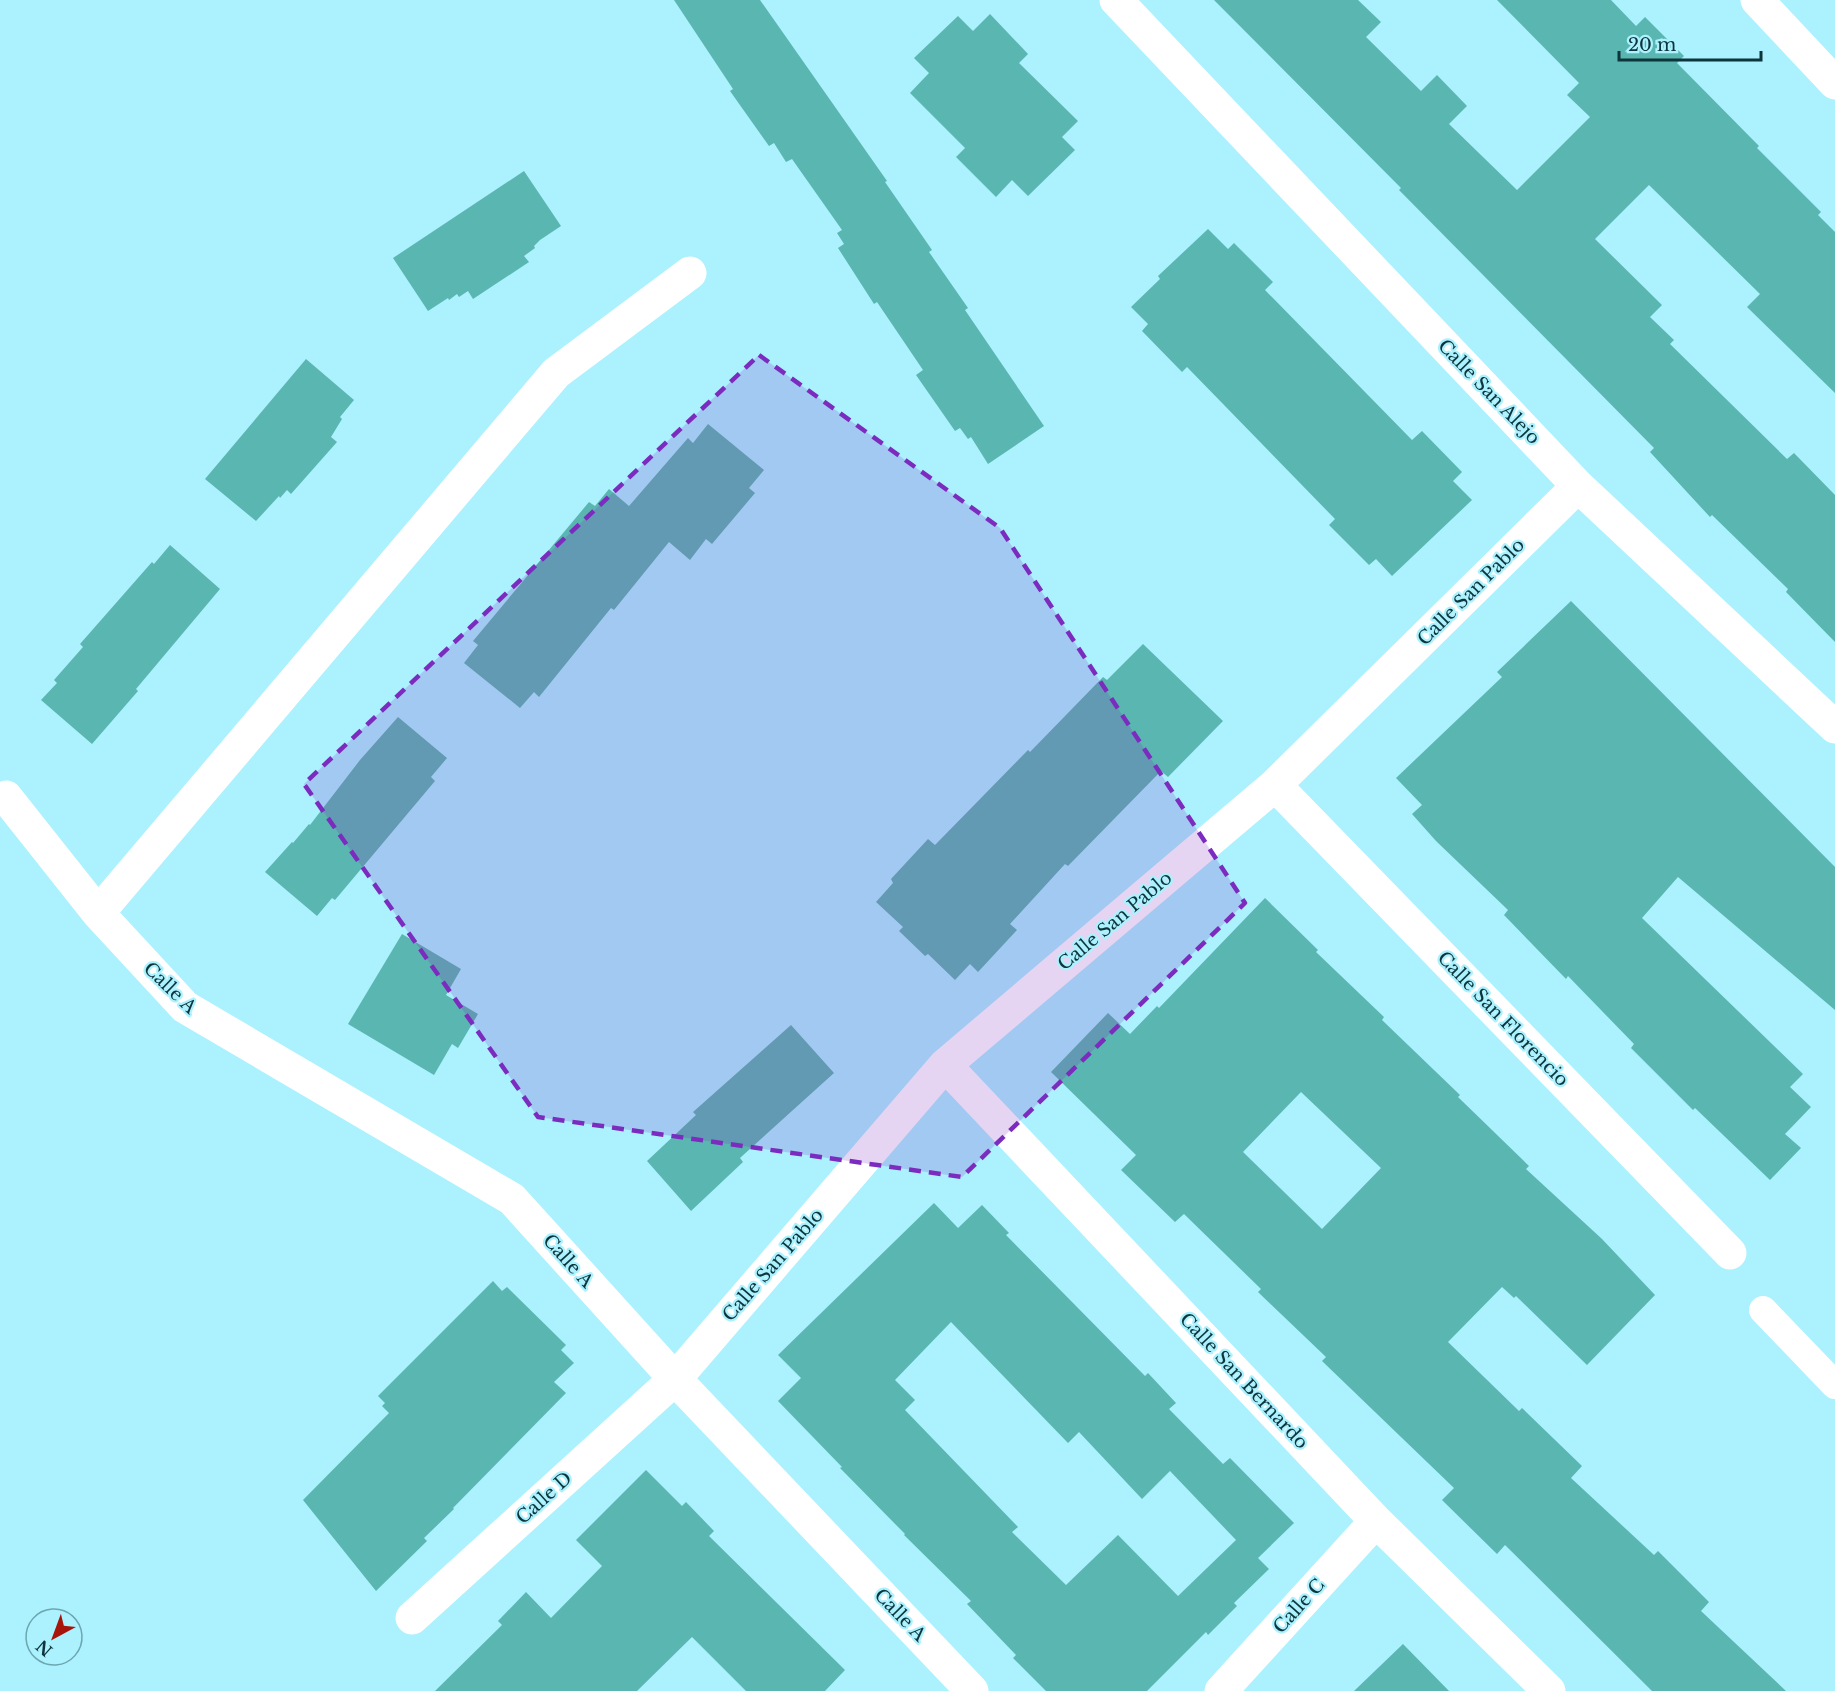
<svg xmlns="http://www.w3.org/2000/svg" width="1835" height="1691" viewBox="0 0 1835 1691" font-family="'Libre Baskerville',serif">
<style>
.building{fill:#5ab6b0;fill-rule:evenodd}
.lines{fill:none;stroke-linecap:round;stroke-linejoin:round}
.service{stroke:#fff;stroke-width:28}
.minor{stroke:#fff;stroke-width:33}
.marked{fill:#7b2cbf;fill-opacity:0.2;stroke:#7b2cbf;stroke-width:4.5;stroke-dasharray:12 8;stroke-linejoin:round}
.labels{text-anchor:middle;stroke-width:4.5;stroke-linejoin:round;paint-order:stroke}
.street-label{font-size:18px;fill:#0d353b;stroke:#acf1fe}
</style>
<rect width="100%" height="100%" fill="#acf1fe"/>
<path class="building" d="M 674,0 L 760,0 L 887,181 L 885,182 L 932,250 L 929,252 L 968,308 L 965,310 L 1044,426 L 988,464 L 971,437 L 968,439 L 960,428 L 955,431 L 916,375 L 923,370 L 877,302 L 874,304 L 838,248 L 844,244 L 837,233 L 842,230 L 792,159 L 786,162 L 774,143 L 769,146 L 730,91 L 733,89 Z
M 1214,0 L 1358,0 L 1381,22 L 1366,37 L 1421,91 L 1437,75 L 1467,106 L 1449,124 L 1517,190 L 1590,117 L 1567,95 L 1579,83 L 1497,0 L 1611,0 L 1636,26 L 1645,17 L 1684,56 L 1677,63 L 1759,146 L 1757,148 L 1821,212 L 1818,215 L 1835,232 L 1835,393 L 1747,307 L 1760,294 L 1649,185 L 1595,239 L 1662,305 L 1650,317 L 1674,340 L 1670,344 L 1787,459 L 1794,453 L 1835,495 L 1835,642 L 1786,592 L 1788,589 L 1712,515 L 1710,517 L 1650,452 L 1654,448 L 1399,190 L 1401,188 Z
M 990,14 L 1028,54 L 1019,63 L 1078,121 L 1062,137 L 1075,150 L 1028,196 L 1012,180 L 996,197 L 956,157 L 965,148 L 910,93 L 929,73 L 914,58 L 958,16 L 973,31 Z
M 524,171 L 561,226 L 540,240 L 534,246 L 535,248 L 524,256 L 529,262 L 473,299 L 468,291 L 459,297 L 457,294 L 449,300 L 448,298 L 428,311 L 393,258 Z
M 1208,229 L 1228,249 L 1234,243 L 1273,282 L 1265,290 L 1412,440 L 1422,431 L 1462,472 L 1453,481 L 1472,500 L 1392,576 L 1376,559 L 1369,565 L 1329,525 L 1335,519 L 1187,367 L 1182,372 L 1142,331 L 1148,324 L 1131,307 L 1160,279 L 1158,276 Z
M 306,359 L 354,400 L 340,417 L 342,419 L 331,437 L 337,442 L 291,494 L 287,490 L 280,498 L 279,496 L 256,521 L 205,479 Z
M 708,424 L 764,470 L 749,488 L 755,493 L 712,544 L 706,539 L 690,560 L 669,542 L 614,610 L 611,608 L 539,697 L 534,692 L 520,708 L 464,663 L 478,645 L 473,641 L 589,502 L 595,506 L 609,489 L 629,506 L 688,438 L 693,443 Z
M 170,545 L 220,589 L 136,689 L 138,691 L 92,744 L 41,700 L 57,683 L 54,680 L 83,647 L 80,644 L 152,562 L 154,564 Z
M 1571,601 L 1835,867 L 1835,1010 L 1678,877 L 1642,918 L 1803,1074 L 1790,1087 L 1811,1107 L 1785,1134 L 1801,1148 L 1770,1180 L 1695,1108 L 1693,1110 L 1631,1048 L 1634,1044 L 1568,976 L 1566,979 L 1504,915 L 1508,910 L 1436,841 L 1412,814 L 1422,805 L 1396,778 L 1502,677 L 1497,672 Z
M 1143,644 L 1223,721 L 1168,777 L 1161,771 L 1068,866 L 1065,864 L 1010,924 L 1017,930 L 978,972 L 970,964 L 955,980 L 928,954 L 925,956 L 899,931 L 903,927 L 876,902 L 893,883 L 891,879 L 928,839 L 935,845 L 1028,750 L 1030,752 L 1103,677 L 1107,680 Z
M 398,717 L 447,758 L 431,777 L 435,781 L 335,900 L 332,898 L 317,916 L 265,872 L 292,842 L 293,843 L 309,824 L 310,825 L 360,760 Z
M 1265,898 L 1318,950 L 1316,952 L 1384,1017 L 1382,1020 L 1460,1095 L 1458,1097 L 1529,1166 L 1526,1169 L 1602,1239 L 1655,1295 L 1587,1365 L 1516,1296 L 1514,1298 L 1502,1287 L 1448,1342 L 1519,1411 L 1522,1408 L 1582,1466 L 1571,1478 L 1654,1555 L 1658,1551 L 1709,1602 L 1701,1611 L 1786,1691 L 1652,1691 L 1505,1545 L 1497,1554 L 1442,1500 L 1454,1488 L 1322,1361 L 1326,1357 L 1258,1292 L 1261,1289 L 1184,1214 L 1175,1222 L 1121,1170 L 1136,1155 L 1051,1072 L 1108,1013 L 1130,1034 L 1157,1006 L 1159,1008 ZM 1301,1092 L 1381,1168 L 1322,1229 L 1243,1152 Z
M 402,934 L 461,969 L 446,995 L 478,1014 L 458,1048 L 452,1044 L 434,1075 L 348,1024 Z
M 791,1025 L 834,1073 L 740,1158 L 743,1162 L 691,1211 L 647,1161 L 696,1115 L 693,1112 Z
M 934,1203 L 958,1228 L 982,1205 L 1009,1233 L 1006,1235 L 1145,1376 L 1148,1373 L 1176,1403 L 1169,1409 L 1223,1464 L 1230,1458 L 1294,1523 L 1258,1558 L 1269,1569 L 1234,1603 L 1237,1606 L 1208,1635 L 1206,1632 L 1147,1691 L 1046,1691 L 1013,1658 L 1016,1655 L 967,1604 L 971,1601 L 904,1535 L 905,1534 L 840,1468 L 842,1467 L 778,1401 L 801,1378 L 778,1355 ZM 951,1322 L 1068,1443 L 1079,1432 L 1142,1499 L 1170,1471 L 1236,1540 L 1178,1596 L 1118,1535 L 1066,1585 L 1012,1532 L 1018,1527 L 905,1410 L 915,1400 L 895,1380 Z
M 493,1281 L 502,1291 L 507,1287 L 566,1345 L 561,1350 L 574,1363 L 554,1382 L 566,1393 L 453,1508 L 454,1509 L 424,1538 L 427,1541 L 376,1591 L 303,1500 L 389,1413 L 382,1406 L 385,1403 L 378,1396 Z
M 646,1470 L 682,1506 L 686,1502 L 714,1531 L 709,1536 L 845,1670 L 825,1691 L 746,1691 L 692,1637 L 637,1691 L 435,1691 L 502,1625 L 498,1621 L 526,1592 L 551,1618 L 602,1566 L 576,1540 Z
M 1403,1644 L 1449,1691 L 1354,1691 Z"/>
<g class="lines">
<path class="service" d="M 1763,1310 L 1835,1385"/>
<path class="minor" d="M 1116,0 L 1578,486 L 1835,727
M 1757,0 L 1835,83
M 1275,785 L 1730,1253
M 6,797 L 98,913 L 185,1007 L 512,1199 L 675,1379 L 972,1691
M 98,913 L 556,373 L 690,273
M 945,1065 L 1376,1521 L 1549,1691
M 412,1618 L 675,1379 L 945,1065 L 1275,785 L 1578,486
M 1221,1691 L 1376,1521"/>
</g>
<path class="marked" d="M 759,355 L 1000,528 L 1245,903 L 962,1177 L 538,1117 L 304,784 Z"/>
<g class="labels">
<g class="street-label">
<text transform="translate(1489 392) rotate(46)" y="6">Calle San Alejo</text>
<text transform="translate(1471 592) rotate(-45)" y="6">Calle San Pablo</text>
<text transform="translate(1115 921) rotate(-40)" y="6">Calle San Pablo</text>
<text transform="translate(170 988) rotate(44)" y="6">Calle A</text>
<text transform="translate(1503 1019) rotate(46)" y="6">Calle San Florencio</text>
<text transform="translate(568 1261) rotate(48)" y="6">Calle A</text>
<text transform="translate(773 1265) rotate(-49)" y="6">Calle San Pablo</text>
<text transform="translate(1244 1381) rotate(47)" y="6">Calle San Bernardo</text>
<text transform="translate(544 1498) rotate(-42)" y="6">Calle D</text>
<text transform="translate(1299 1606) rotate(-48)" y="6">Calle C</text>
<text transform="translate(900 1615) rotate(46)" y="6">Calle A</text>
</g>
</g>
<g transform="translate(54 1637) rotate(221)"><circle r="28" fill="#acf1fe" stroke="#6ca6b0" stroke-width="1.5"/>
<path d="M0-4.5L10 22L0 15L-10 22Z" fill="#a71409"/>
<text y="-9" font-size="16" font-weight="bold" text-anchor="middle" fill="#0d353b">N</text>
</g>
<path d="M1619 51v9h142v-9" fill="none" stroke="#0d353b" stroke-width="3"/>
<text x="1628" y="51" font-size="18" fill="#0d353b" stroke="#acf1fe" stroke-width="4.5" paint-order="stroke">20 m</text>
</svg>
